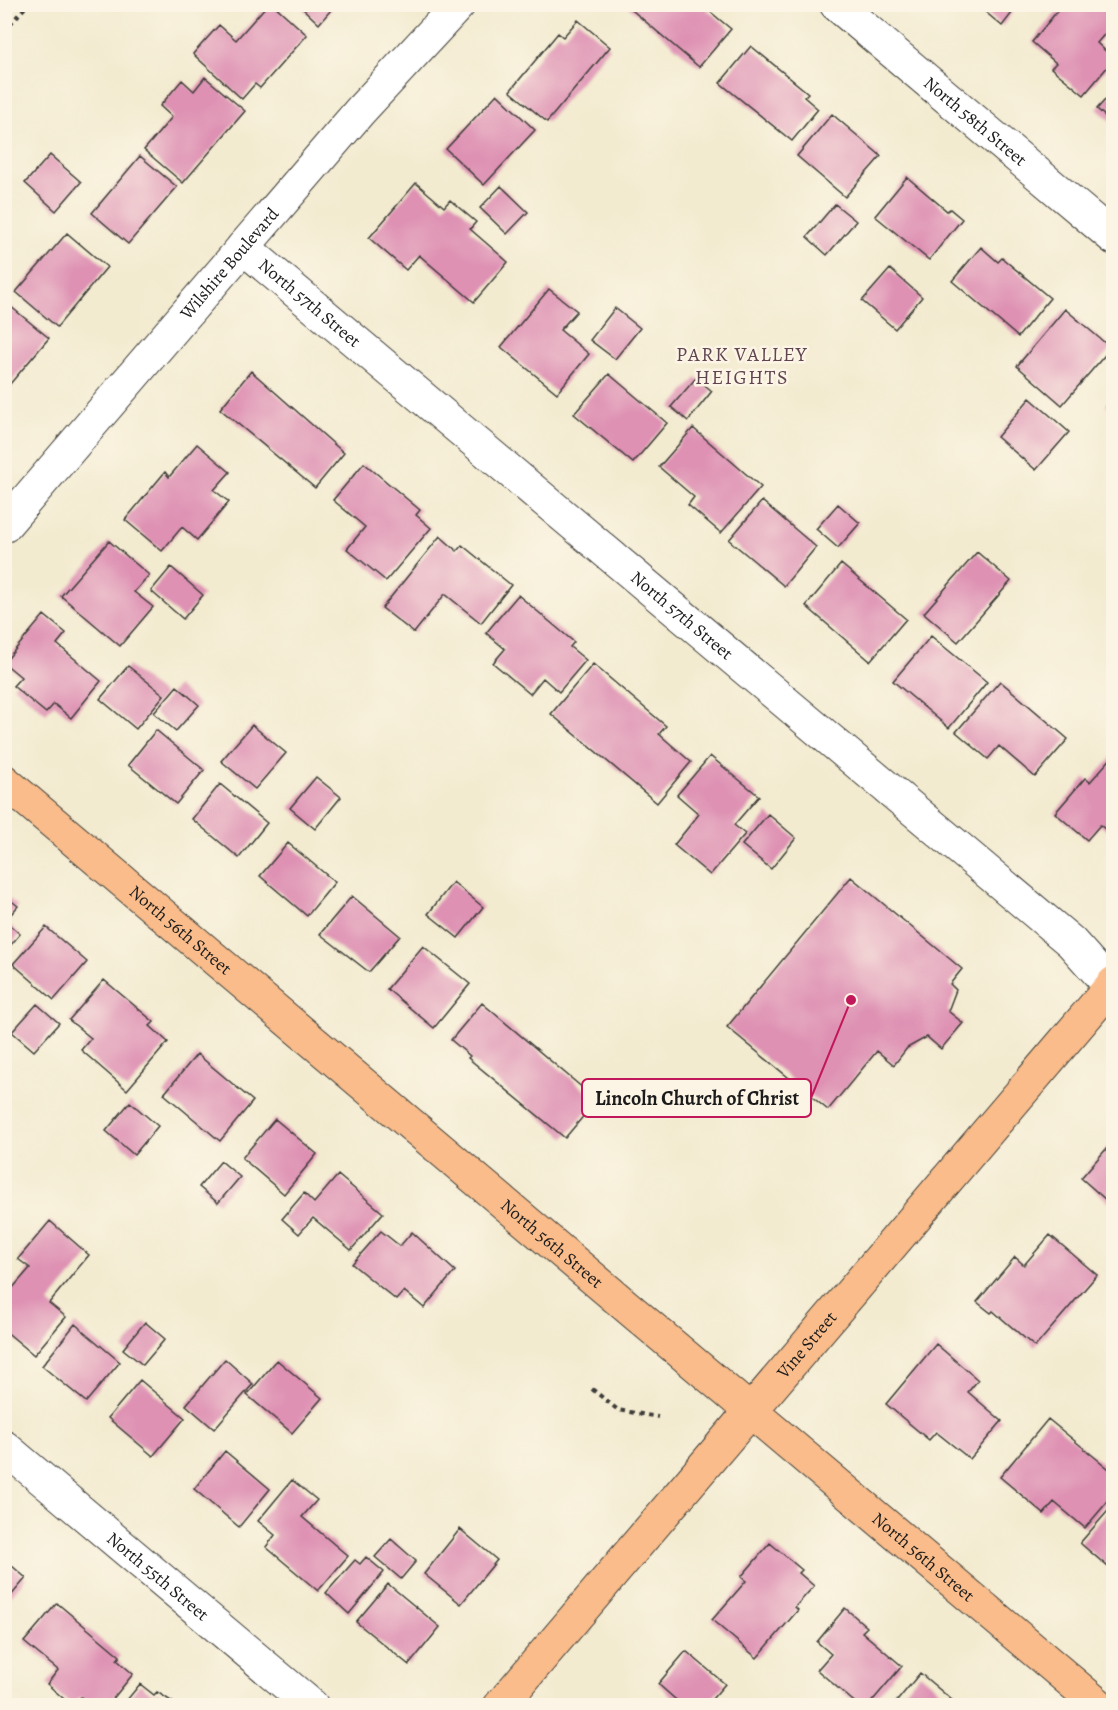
<svg xmlns="http://www.w3.org/2000/svg" width="1118" height="1710" viewBox="0 0 1118 1710" font-family="Alegreya,serif">
<style>
.building{fill:#de91b3}
.lines{fill:none;stroke-linecap:round;stroke-linejoin:round}
.minor-casing{stroke:#3c3b37;stroke-width:35}
.major-casing{stroke:#3c3b37;stroke-width:35}
.path{stroke:#3c3b37;stroke-width:4;stroke-dasharray:4.5 4.5;stroke-linecap:butt}
.minor{stroke:#fff;stroke-width:33}
.major{stroke:#f9bc8a;stroke-width:33}
.labels{text-anchor:middle;stroke-width:5;stroke-linejoin:round;paint-order:stroke}
.street-label{font-size:18px;fill:#1c1c1c;stroke:#fcf5e5}
.neighbourhood-label{font-size:20px;letter-spacing:1.5px;fill:#604551;stroke:#fcf5e5}
.leader{fill:none;stroke:#c2185b;stroke-width:2}
.callout-dot{fill:#c2185b;stroke:#fcf5e5;stroke-width:2}
.callout{fill:#fcf5e5;stroke:#c2185b;stroke-width:2}
.callout-label{font-size:20px;text-anchor:middle;font-weight:bold;fill:#1c1c1c}
</style>
<rect width="100%" height="100%" fill="#fcf5e5"/>
<filter id="ink" filterUnits="userSpaceOnUse"><feTurbulence type="fractalNoise" baseFrequency=".0167" numOctaves="2"/><feDisplacementMap in="SourceGraphic" scale="12" xChannelSelector="R" yChannelSelector="G"/><feConvolveMatrix kernelMatrix="1 2 1 2 8 2 1 2 1" color-interpolation-filters="sRGB"/></filter>
<filter id="wash" filterUnits="userSpaceOnUse"><feTurbulence type="fractalNoise" baseFrequency=".008" numOctaves="4" result="noise"/><feDisplacementMap in="SourceGraphic" scale="24" xChannelSelector="R" yChannelSelector="G"/><feGaussianBlur stdDeviation="1.35" result="paint"/><feColorMatrix in="noise" values="0 0 0 0 0 0 0 0 0 0 0 0 0 0 0 0 0 1.4 0 .05"/><feComposite in="paint" operator="in"/></filter>
<g filter="url(#wash)">
<rect width="100%" height="100%" fill="#f3ebd0"/>
<g id="blocks">
<path class="building" d="M 268,4 L 273,4 L 307,35 L 260,88 L 255,84 L 242,99 L 193,54 L 219,25 L 236,40 Z
M 298,4 L 336,4 L 319,24 Z
M 976,4 L 1019,4 L 1002,26 Z
M 1063,4 L 1109,4 L 1114,8 L 1114,23 L 1097,43 L 1114,59 L 1084,95 L 1051,68 L 1056,63 L 1032,42 Z
M 626,5 L 702,5 L 731,29 L 699,67 Z
M 578,20 L 610,47 L 547,122 L 510,91 L 558,33 L 563,37 Z
M 751,46 L 808,93 L 804,97 L 818,109 L 792,141 L 720,83 Z
M 205,77 L 245,111 L 183,183 L 144,150 L 172,117 L 160,106 L 182,80 L 194,91 Z
M 1114,90 L 1114,124 L 1097,109 Z
M 497,94 L 535,130 L 484,185 L 446,149 Z
M 832,114 L 881,156 L 845,197 L 797,156 Z
M 50,155 L 81,182 L 56,211 L 25,183 Z
M 140,156 L 177,187 L 128,244 L 92,213 Z
M 907,177 L 947,211 L 950,209 L 962,219 L 929,260 L 875,216 Z
M 416,183 L 444,207 L 450,200 L 476,222 L 470,229 L 508,262 L 474,302 L 419,255 L 406,270 L 369,238 Z
M 501,186 L 528,212 L 507,234 L 480,208 Z
M 835,204 L 856,221 L 827,255 L 807,237 Z
M 67,233 L 107,267 L 57,327 L 16,292 Z
M 981,247 L 998,262 L 1002,258 L 1050,298 L 1018,337 L 952,281 Z
M 890,269 L 922,297 L 895,329 L 862,301 Z
M 549,289 L 577,311 L 560,330 L 589,354 L 557,393 L 501,347 Z
M 10,306 L 49,338 L 4,391 L 4,313 Z
M 615,308 L 640,328 L 615,359 L 590,340 Z
M 1065,309 L 1111,348 L 1062,405 L 1017,366 Z
M 251,371 L 344,453 L 315,488 L 220,409 Z
M 609,374 L 667,423 L 633,463 L 574,414 Z
M 696,378 L 712,391 L 688,421 L 671,407 Z
M 1114,396 L 1114,412 L 1106,406 Z
M 1030,398 L 1069,432 L 1036,470 L 997,437 Z
M 693,428 L 761,487 L 721,533 L 688,505 L 694,497 L 659,467 Z
M 197,444 L 230,472 L 214,490 L 229,502 L 197,540 L 182,527 L 162,551 L 125,520 L 165,472 L 169,477 Z
M 364,463 L 420,510 L 416,515 L 431,528 L 386,581 L 347,549 L 365,527 L 333,500 Z
M 762,501 L 816,547 L 784,586 L 729,540 Z
M 838,504 L 860,523 L 838,548 L 816,529 Z
M 440,536 L 457,551 L 462,545 L 511,585 L 481,623 L 445,594 L 414,633 L 382,608 Z
M 109,541 L 149,575 L 134,592 L 153,607 L 120,646 L 61,596 Z
M 977,552 L 1011,581 L 958,642 L 924,613 Z
M 841,564 L 906,619 L 870,661 L 806,606 Z
M 171,567 L 203,595 L 183,619 L 151,591 Z
M 518,595 L 574,642 L 570,647 L 586,660 L 559,692 L 543,678 L 530,694 L 493,663 L 505,649 L 486,633 Z
M 44,615 L 66,633 L 57,644 L 101,681 L 71,718 L 54,704 L 46,713 L 13,686 L 21,677 L 4,663 Z
M 931,636 L 987,682 L 949,728 L 893,681 Z
M 593,664 L 666,726 L 659,734 L 691,762 L 657,803 L 551,714 Z
M 128,666 L 164,695 L 136,729 L 100,699 Z
M 1000,681 L 1068,739 L 1035,777 L 999,746 L 988,759 L 956,732 Z
M 177,686 L 199,705 L 176,731 L 154,713 Z
M 252,725 L 286,753 L 255,789 L 221,761 Z
M 156,730 L 204,770 L 176,804 L 128,765 Z
M 1114,755 L 1114,829 L 1110,833 L 1100,825 L 1087,840 L 1055,813 L 1085,778 L 1090,782 Z
M 710,756 L 759,796 L 734,825 L 745,834 L 710,875 L 674,845 L 699,814 L 677,795 Z
M 316,777 L 341,797 L 315,829 L 290,808 Z
M 220,784 L 267,823 L 239,858 L 192,819 Z
M 768,814 L 796,838 L 771,869 L 742,845 Z
M 288,843 L 335,882 L 307,916 L 260,876 Z
M 851,877 L 962,969 L 950,984 L 956,990 L 948,1011 L 963,1023 L 941,1049 L 927,1037 L 907,1048 L 894,1065 L 877,1051 L 828,1110 L 727,1027 Z
M 453,882 L 483,907 L 458,938 L 428,914 Z
M 4,895 L 18,906 L 5,921 L 20,934 L 4,953 Z
M 352,896 L 400,936 L 369,972 L 320,934 Z
M 46,927 L 87,962 L 54,1000 L 13,964 Z
M 423,946 L 470,984 L 434,1028 L 387,989 Z
M 104,980 L 154,1022 L 150,1026 L 168,1042 L 127,1090 L 81,1050 L 91,1038 L 69,1020 Z
M 482,1003 L 597,1100 L 565,1138 L 468,1058 L 470,1056 L 451,1040 Z
M 37,1004 L 59,1023 L 34,1051 L 12,1032 Z
M 197,1054 L 253,1101 L 220,1141 L 164,1094 Z
M 130,1102 L 158,1126 L 134,1155 L 106,1131 Z
M 275,1119 L 317,1154 L 284,1194 L 242,1158 Z
M 1114,1140 L 1114,1207 L 1081,1178 Z
M 221,1161 L 240,1177 L 218,1203 L 199,1187 Z
M 338,1175 L 383,1213 L 351,1250 L 313,1218 L 299,1234 L 282,1219 L 304,1193 L 314,1203 Z
M 50,1221 L 89,1255 L 49,1303 L 66,1317 L 34,1355 L 4,1330 L 4,1298 L 30,1268 L 18,1259 Z
M 381,1231 L 400,1246 L 412,1232 L 455,1271 L 424,1308 L 404,1291 L 396,1300 L 352,1264 Z
M 1050,1235 L 1097,1275 L 1035,1347 L 993,1311 L 991,1313 L 977,1302 L 1015,1257 L 1024,1265 Z
M 145,1322 L 165,1339 L 143,1365 L 123,1349 Z
M 75,1324 L 120,1362 L 86,1402 L 42,1366 Z
M 936,1344 L 978,1380 L 968,1392 L 1002,1421 L 970,1459 L 936,1432 L 929,1440 L 886,1404 Z
M 225,1359 L 253,1384 L 214,1429 L 186,1405 Z
M 277,1360 L 322,1398 L 292,1433 L 247,1395 Z
M 140,1380 L 185,1418 L 153,1456 L 108,1418 Z
M 1048,1419 L 1114,1473 L 1114,1494 L 1085,1528 L 1054,1502 L 1044,1514 L 1000,1477 Z
M 225,1451 L 270,1489 L 239,1527 L 194,1489 Z
M 292,1480 L 317,1500 L 302,1517 L 348,1556 L 318,1591 L 266,1547 L 275,1535 L 258,1521 Z
M 1114,1504 L 1114,1572 L 1080,1543 Z
M 460,1529 L 497,1560 L 461,1604 L 424,1574 Z
M 391,1539 L 416,1561 L 401,1579 L 375,1557 Z
M 770,1543 L 802,1570 L 799,1573 L 814,1586 L 795,1607 L 798,1610 L 757,1658 L 712,1620 L 746,1581 L 741,1577 Z
M 366,1557 L 384,1572 L 349,1614 L 326,1593 L 355,1560 L 360,1564 Z
M 4,1559 L 26,1578 L 4,1604 Z
M 388,1584 L 440,1627 L 409,1665 L 356,1622 Z
M 57,1603 L 120,1656 L 117,1660 L 133,1674 L 107,1706 L 90,1706 L 81,1697 L 72,1706 L 47,1684 L 58,1670 L 24,1642 Z
M 845,1608 L 867,1627 L 862,1632 L 902,1666 L 868,1706 L 859,1706 L 817,1670 L 831,1654 L 817,1642 Z
M 686,1651 L 725,1684 L 706,1706 L 683,1706 L 658,1684 Z
M 920,1673 L 959,1706 L 893,1706 Z
M 140,1684 L 154,1695 L 157,1692 L 179,1706 L 122,1706 Z"/>
</g>
</g>
<g filter="url(#ink)">
<use href="#blocks" fill-opacity="0" stroke="#3c3b37" stroke-width="1.5"/>
<g class="lines">
<g class="minor-casing">
<g id="minor">
<path id="s1" d="M 836,4 L 1114,238"/>
<path id="s2" d="M 243,247 L 1071,942 L 1114,990"/>
<path id="s3" d="M 4,526 L 360,111 L 459,4"/>
<path id="s4" d="M 4,1447 L 312,1706"/>
</g>
</g>
<g class="major-casing">
<g id="major">
<path id="s5" d="M 4,781 L 1100,1706"/>
<path id="s6" d="M 500,1706 L 1114,983"/>
</g>
</g>
<path class="path" d="M 4,31 L 28,4
M 592,1389 L 618,1410 L 658,1417"/>
<use href="#minor" class="minor"/>
<use href="#major" class="major"/>
</g>
</g>
<g class="labels">
<g class="street-label">
<text dy="6" stroke="none"><textPath href="#s1" startOffset="182">North 58th Street</textPath></text>
<text dy="6" stroke="none"><textPath href="#s3" startOffset="346">Wilshire Boulevard</textPath></text>
<text dy="6" stroke="none"><textPath href="#s2" startOffset="87">North 57th Street</textPath></text>
<text dy="6" stroke="none"><textPath href="#s2" startOffset="573">North 57th Street</textPath></text>
<text dy="6" stroke="none"><textPath href="#s5" startOffset="231">North 56th Street</textPath></text>
<text dy="6" stroke="none"><textPath href="#s5" startOffset="717">North 56th Street</textPath></text>
<text dy="6" stroke="none"><textPath href="#s6" startOffset="474">Vine Street</textPath></text>
<text dy="6" stroke="none"><textPath href="#s5" startOffset="1203">North 56th Street</textPath></text>
<text dy="6" stroke="none"><textPath href="#s4" startOffset="201">North 55th Street</textPath></text>
</g>
<g class="neighbourhood-label">
<text x="742" y="361">PARK VALLEY<tspan x="742" dy="23">HEIGHTS</tspan></text>
</g>
</g>
<path class="leader" d="M851 1000L811 1098"/>
<circle class="callout-dot" cx="851" cy="1000" r="6"/>
<rect class="callout" x="582" y="1079" width="229" height="38" rx="6"/>
<g class="callout-label">
<text x="697" y="1105">Lincoln Church of Christ</text>
</g>
<rect width="1118" height="1710" fill="none" stroke="#fcf5e5" stroke-width="24"/>
</svg>
